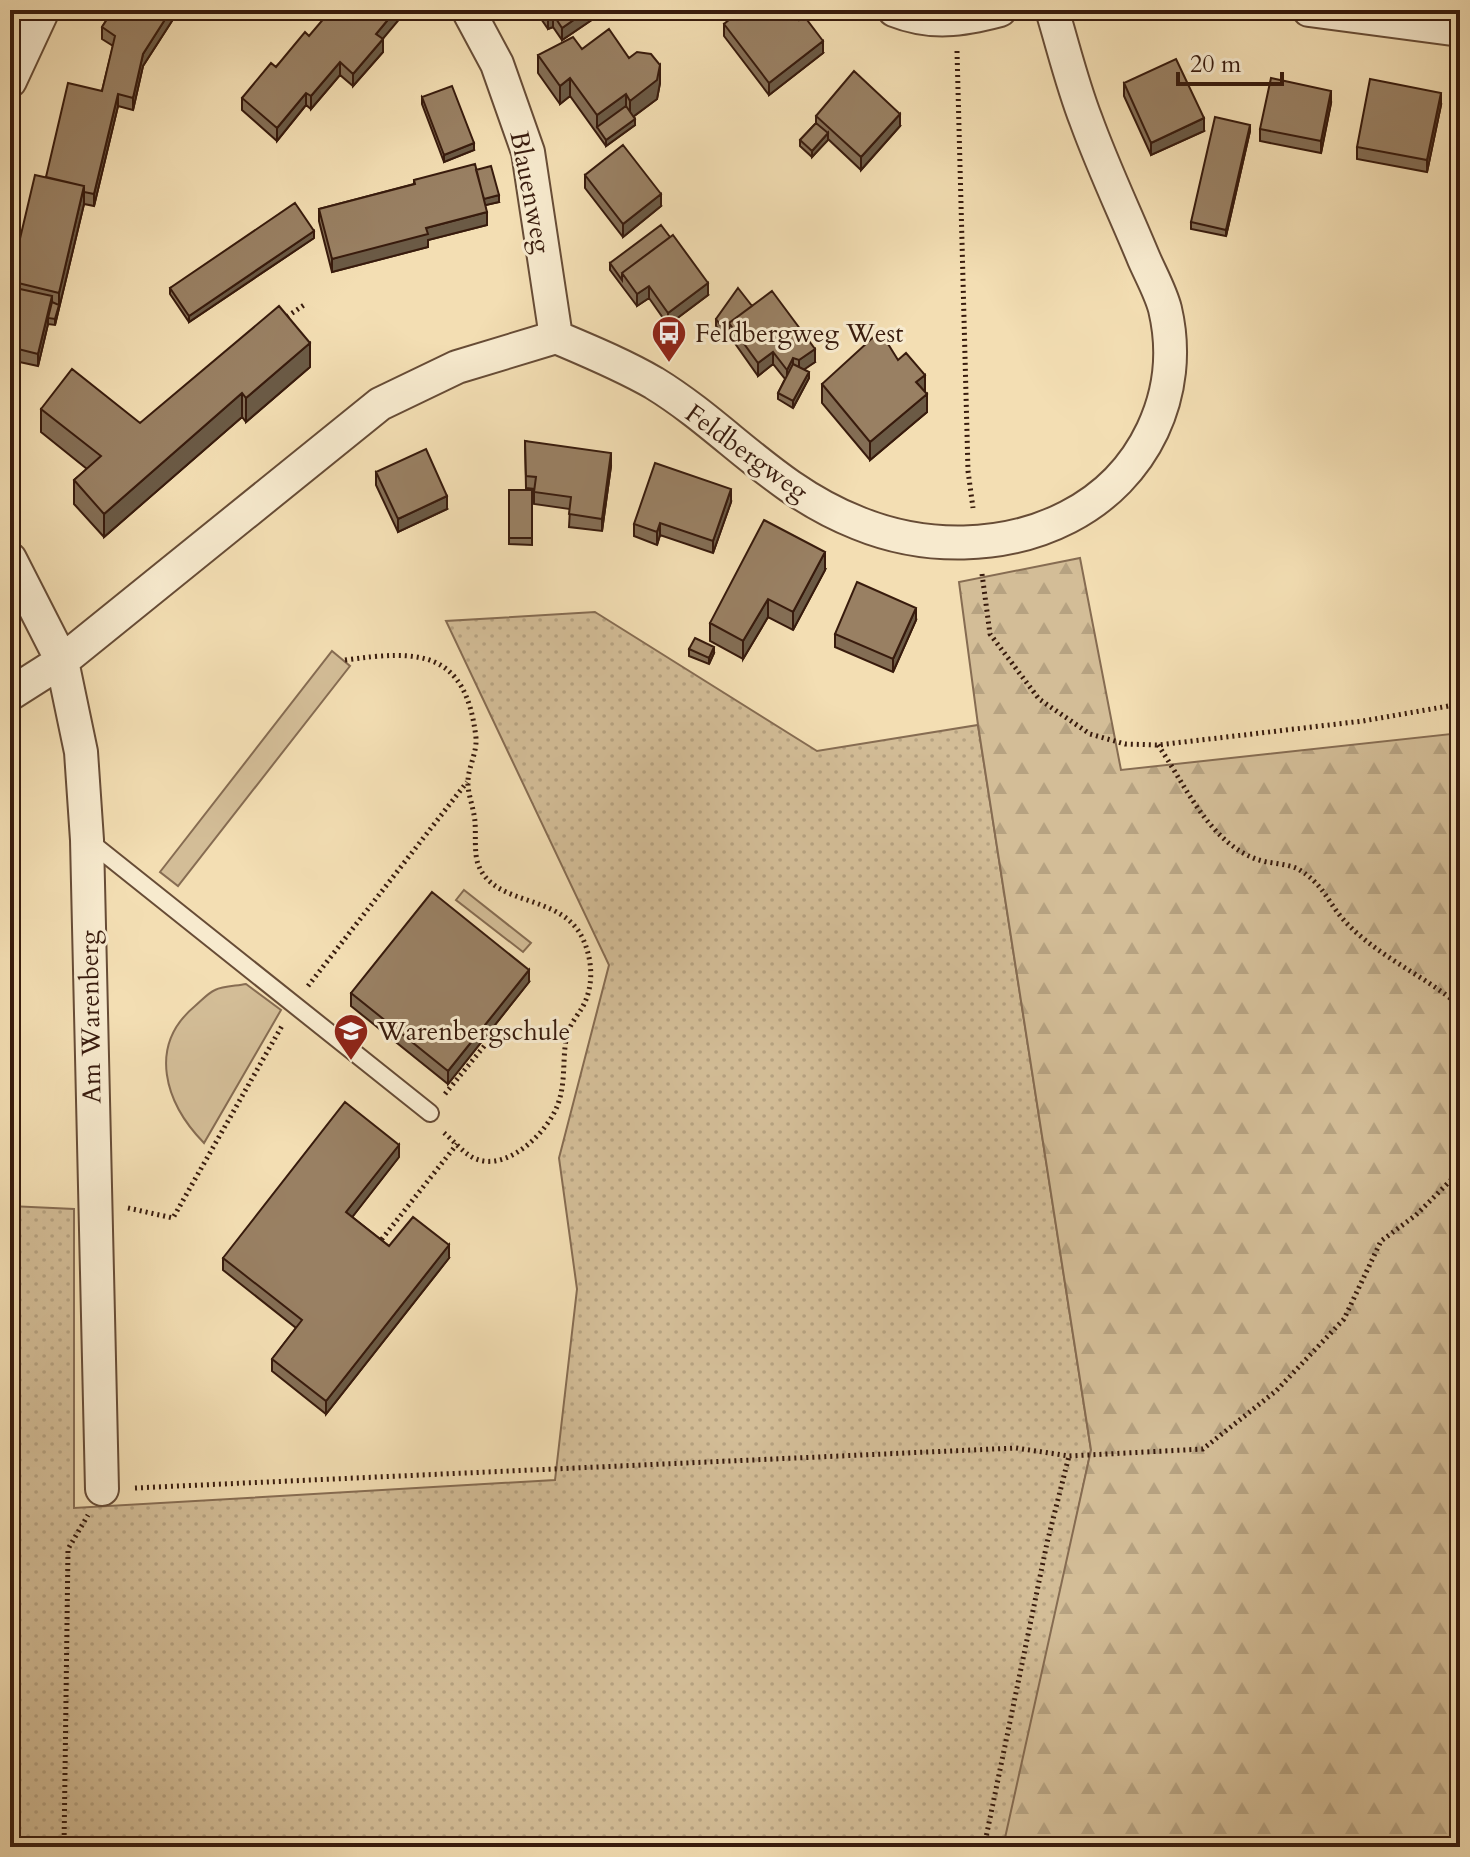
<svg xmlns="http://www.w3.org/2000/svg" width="1470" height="1857" viewBox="0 0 1470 1857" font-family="Cardo,serif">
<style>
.grass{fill:url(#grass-dots);stroke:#866c52;stroke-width:2}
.forest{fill:url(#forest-firs);stroke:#866c52;stroke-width:2}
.park{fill:#d3bd97;stroke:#866c52;stroke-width:2}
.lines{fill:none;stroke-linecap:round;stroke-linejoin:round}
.lane-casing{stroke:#674c36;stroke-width:20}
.street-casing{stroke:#674c36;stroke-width:36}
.path{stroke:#381b0d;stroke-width:5;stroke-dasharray:2 4;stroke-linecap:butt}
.lane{stroke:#f7eace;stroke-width:16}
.street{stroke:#f7eace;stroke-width:32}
.wall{fill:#846e55;stroke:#381b0d;stroke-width:2}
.shaded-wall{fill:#6b5a45;stroke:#381b0d;stroke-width:2}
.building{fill:#998063;stroke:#381b0d;stroke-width:2}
.labels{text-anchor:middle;stroke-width:6;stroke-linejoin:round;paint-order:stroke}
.street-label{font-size:26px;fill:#381b0d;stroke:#f7eace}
.poi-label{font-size:26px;fill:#381b0d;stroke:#f7eace;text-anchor:start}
</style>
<defs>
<pattern id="grass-dots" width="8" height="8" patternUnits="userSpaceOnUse" patternTransform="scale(2)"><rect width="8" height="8" fill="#d3bd97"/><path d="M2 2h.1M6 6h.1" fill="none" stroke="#b6a281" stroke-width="1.8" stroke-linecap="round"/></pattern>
<pattern id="forest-firs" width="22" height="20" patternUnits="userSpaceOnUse" patternTransform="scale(2)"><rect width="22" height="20" fill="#d3bd97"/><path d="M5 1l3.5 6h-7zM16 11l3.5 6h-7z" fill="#b6a281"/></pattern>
</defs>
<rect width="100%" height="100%" fill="#f3deb3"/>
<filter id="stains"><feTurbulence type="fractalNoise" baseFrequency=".0025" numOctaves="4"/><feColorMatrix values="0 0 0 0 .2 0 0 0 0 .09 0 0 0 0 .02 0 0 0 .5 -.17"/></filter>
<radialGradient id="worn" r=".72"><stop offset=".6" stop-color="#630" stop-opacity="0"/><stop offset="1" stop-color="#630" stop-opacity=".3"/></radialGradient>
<path class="grass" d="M 595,612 L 817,751 L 978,725 L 1091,1450 L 1006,1847 L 10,1847 L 10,1206 L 74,1209 L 74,1508 L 555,1480 L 577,1289 L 559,1158 L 609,965 L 446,621 Z"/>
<path class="forest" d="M 1080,558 L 1121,770 L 1460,733 L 1460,1847 L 1003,1847 L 1091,1450 L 978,725 L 959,582 Z"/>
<path class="park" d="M 332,651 L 350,666 L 178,886 L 160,872 Z
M 464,890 L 531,943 L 523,952 L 456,900 Z
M 246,984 L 281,1010 L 204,1143 C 165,1103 147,1046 195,1006 C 201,1001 208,993 215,990 C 223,986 236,986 246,984 Z"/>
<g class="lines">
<g class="lane-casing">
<path id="lane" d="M 89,841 L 430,1113"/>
</g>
<g class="street-casing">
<path id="street" d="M 468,10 L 497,64 L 528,152 L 556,337
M 894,10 C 932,25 962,20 1000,10
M 1309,10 L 1460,30
M 10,81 L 43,10
M 10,559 L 62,661 L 81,752 L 87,840 L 102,1489
M 10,694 L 62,661 L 380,404 L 457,367 L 556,337 C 589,351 623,365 654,383 C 726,427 774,490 858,523 C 924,550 1004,550 1068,517 C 1144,478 1185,394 1165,309 C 1161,293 1151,275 1144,259 C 1125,213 1103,167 1086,120 C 1072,84 1063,46 1052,10"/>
</g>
<path class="path" d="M 957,51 L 968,471 L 973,508
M 282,320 L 304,305
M 982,574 L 990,634 L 1039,699 L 1090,734 L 1125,744 L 1158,745 L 1363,721 L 1460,704
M 345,660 C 418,650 466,649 476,738 C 477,752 469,766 468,780 C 467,793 474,808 475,822 C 476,834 474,853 478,864 C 494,908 561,892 583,939 C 593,961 594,987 582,1008 C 577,1016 569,1026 567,1035 C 562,1057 566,1079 559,1101 C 551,1129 509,1172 476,1159 C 465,1155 453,1140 443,1132
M 1158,745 C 1185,784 1208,841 1256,859 C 1269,864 1286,863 1298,869 C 1323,884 1326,899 1342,918 C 1374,955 1424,975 1460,1006
M 308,986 L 467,782
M 445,1094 L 490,1039
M 128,1208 L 173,1218 L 283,1024
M 378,1244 L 457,1144
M 135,1488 L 1016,1448 L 1069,1456 L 1203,1449 L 1276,1391 L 1344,1319 L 1381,1241 L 1416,1215 L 1453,1178 L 1460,1165
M 64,1847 L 68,1549 L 88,1515
M 984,1847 L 1047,1543 L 1069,1456"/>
<use href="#lane" class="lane"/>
<use href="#street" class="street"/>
</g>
<path class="wall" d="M 113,10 L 179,10 L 143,66 L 133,110 L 118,106 L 94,206 L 84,204 L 55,325 L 48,324 L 38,366 L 10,360 L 10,332 L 17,301 L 10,299 L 10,281 L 46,177 L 102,91 L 113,46 L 102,39 L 102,27 Z
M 535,10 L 599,10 L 599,15 L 562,40 L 553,27 L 548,29 Z
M 724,24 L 823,53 L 769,95 L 724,36 Z
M 309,36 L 382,39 L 383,52 L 353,86 L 340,75 L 311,109 L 306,105 L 277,141 L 242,110 L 242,98 Z
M 582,49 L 629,58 L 660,83 L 657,99 L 633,117 L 635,125 L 606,146 L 570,96 L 560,104 L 538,73 L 538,55 Z
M 1124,83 L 1204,131 L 1151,155 L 1124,96 Z
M 422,97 L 474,150 L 444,162 L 422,104 Z
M 1331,103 L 1321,153 L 1260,141 L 1260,129 Z
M 1441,105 L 1427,172 L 1357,159 L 1357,147 Z
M 816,116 L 900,126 L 861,170 L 828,139 L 812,157 L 800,146 L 800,140 L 816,123 Z
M 1250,131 L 1226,236 L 1191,229 L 1191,222 Z
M 476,170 L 499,202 L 485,205 L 487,225 L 428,240 L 428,247 L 332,272 L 319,221 L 319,209 L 414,184 L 414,180 Z
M 585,175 L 661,206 L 623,237 L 585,188 Z
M 314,238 L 189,322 L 170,294 L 170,288 Z
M 610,263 L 708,295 L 668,325 L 649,298 L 637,306 L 610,270 Z
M 752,306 L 815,362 L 804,369 L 809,378 L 793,408 L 778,399 L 778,393 L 785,379 L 773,364 L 758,376 L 729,335 L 725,337 L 716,326 L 716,319 Z
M 898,360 L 925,392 L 927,412 L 870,460 L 822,403 L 822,384 Z
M 310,367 L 246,422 L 242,417 L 104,537 L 74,504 L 74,480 L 87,469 L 41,432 L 41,409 L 140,423 Z
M 525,441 L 611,466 L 602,531 L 569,527 L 570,509 L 534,504 L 534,489 L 526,488 Z
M 376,472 L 447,509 L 398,532 L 376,485 Z
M 509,490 L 532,490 L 532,545 L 509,544 Z
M 731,502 L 713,553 L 660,535 L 657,545 L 634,536 L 634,524 Z
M 825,570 L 793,630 L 768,617 L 743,659 L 710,641 L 710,623 Z
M 916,620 L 893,672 L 835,647 L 835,634 Z
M 689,649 L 714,653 L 709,664 L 689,656 Z
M 529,982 L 448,1084 L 351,1006 L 351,993 Z
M 399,1157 L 352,1217 L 389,1246 L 449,1258 L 326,1414 L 272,1371 L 272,1359 L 296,1328 L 223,1270 L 223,1258 Z"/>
<path class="shaded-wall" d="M 171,10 L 179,10 L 143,66 L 133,110 L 133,98 L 143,54 Z
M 396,10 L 407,10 L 376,47 L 376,34 Z
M 588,10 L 599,10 L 599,15 L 562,40 L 562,28 Z
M 553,14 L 553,27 L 548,29 L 548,17 Z
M 383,39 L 383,52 L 353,86 L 353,74 Z
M 823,41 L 823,53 L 769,95 L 769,83 Z
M 340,62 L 340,75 L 311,109 L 311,96 Z
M 660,65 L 660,83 L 657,99 L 630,119 L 630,101 Z
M 570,78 L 570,96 L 560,104 L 560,86 Z
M 1331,91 L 1331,103 L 1321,153 L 1321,141 Z
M 306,93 L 306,105 L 277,141 L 277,128 Z
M 1441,93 L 1441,105 L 1427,172 L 1427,160 Z
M 118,94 L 118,106 L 94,206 L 94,194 Z
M 626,94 L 626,113 L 597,127 L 597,115 Z
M 900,114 L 900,126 L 861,170 L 861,157 Z
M 1204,118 L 1204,131 L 1151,155 L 1151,143 Z
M 635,119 L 635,125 L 606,146 L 606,140 Z
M 1250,125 L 1250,131 L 1226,236 L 1226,230 Z
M 828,133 L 828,140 L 812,157 L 812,151 Z
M 474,143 L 474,150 L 444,162 L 444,155 Z
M 84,186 L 84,204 L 55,325 L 55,319 L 59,305 L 59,293 Z
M 661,194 L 661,206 L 623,237 L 623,224 Z
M 499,195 L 499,202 L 482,206 L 482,199 Z
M 487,212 L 487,225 L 428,240 L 428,247 L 332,272 L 332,259 L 426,228 Z
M 314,231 L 314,238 L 189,322 L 189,316 Z
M 708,283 L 708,295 L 668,325 L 668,313 Z
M 649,286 L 649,298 L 637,306 L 637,294 Z
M 52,296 L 52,309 L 48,318 L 48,324 L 38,366 L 38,354 Z
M 310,343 L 310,367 L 246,422 L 246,398 Z
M 815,349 L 815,362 L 799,373 L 799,360 Z
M 773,352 L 773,364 L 758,376 L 758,363 Z
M 793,358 L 793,370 L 787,382 L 787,370 Z
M 809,372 L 809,378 L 793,408 L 793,401 Z
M 925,375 L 925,393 L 916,382 Z
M 242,393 L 242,417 L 104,537 L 104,514 Z
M 927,394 L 927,412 L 870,460 L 870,442 Z
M 611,453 L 611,466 L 602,531 L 602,519 Z
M 731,489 L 731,502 L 713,553 L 713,541 Z
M 447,496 L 447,509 L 398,532 L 398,519 Z
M 660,523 L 660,535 L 657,545 L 657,532 Z
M 825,552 L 825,570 L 793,630 L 793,612 Z
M 768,599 L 768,617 L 743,659 L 743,641 Z
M 916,608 L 916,620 L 893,672 L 893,659 Z
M 714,647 L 714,653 L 709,664 L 709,658 Z
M 529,970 L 529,982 L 448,1084 L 448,1071 Z
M 399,1145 L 399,1157 L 346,1225 L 346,1212 Z
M 449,1245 L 449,1258 L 326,1414 L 326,1401 Z"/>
<path class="building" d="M 113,10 L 171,10 L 143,54 L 133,98 L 118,94 L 94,194 L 84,192 L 84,186 L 46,177 L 68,83 L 102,91 L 115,36 L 102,27 Z
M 331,10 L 396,10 L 376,34 L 383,39 L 353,74 L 340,62 L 311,96 L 306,93 L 277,128 L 242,98 L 271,63 L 276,67 L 305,32 L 309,36 Z
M 544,10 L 588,10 L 562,28 L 553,14 L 548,17 Z
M 741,10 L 791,10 L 799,20 L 804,16 L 823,41 L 769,83 L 724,24 Z
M 609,29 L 629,58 L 637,52 L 651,54 L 660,65 L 657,80 L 630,101 L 626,94 L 597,115 L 570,78 L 560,86 L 538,55 L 573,37 L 582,49 Z
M 1176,59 L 1204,118 L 1151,143 L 1124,83 Z
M 854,71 L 900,114 L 861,157 L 816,116 Z
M 1271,78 L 1331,91 L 1321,141 L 1260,129 Z
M 1370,79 L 1441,93 L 1427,160 L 1357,147 Z
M 452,86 L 474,143 L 444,155 L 422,97 Z
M 626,106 L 635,119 L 606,140 L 597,127 Z
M 1215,117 L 1250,125 L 1226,230 L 1191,222 Z
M 816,123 L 828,133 L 812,151 L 800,140 Z
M 623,145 L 661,194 L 623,224 L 585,175 Z
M 475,164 L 487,212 L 426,228 L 428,234 L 332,259 L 319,209 L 415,184 L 414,180 Z
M 491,166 L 499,195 L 484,199 L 476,170 Z
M 35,175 L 84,186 L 59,293 L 10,281 Z
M 295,203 L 314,231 L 189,316 L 170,288 Z
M 661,225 L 670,237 L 622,273 L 622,280 L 610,263 Z
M 673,235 L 708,283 L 668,313 L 649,286 L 637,294 L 622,273 Z
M 738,288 L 752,306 L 729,323 L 729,329 L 725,331 L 716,319 Z
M 20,289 L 52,296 L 38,354 L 10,347 L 10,332 Z
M 772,291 L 815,349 L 799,360 L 793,358 L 787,370 L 773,352 L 758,363 L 729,323 Z
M 52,302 L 59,305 L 55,319 L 48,318 Z
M 279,306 L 310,343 L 246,398 L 242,393 L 104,514 L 74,480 L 101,456 L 41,409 L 72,369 L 140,423 Z
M 880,331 L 898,360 L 906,353 L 925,375 L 916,382 L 927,394 L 870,442 L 822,384 Z
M 793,364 L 809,372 L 793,401 L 778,393 Z
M 525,441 L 611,453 L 602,519 L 569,514 L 571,497 L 534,492 L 536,477 L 526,476 Z
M 426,449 L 447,496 L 398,519 L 376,472 Z
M 655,463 L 731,489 L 713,541 L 660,523 L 657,532 L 634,524 Z
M 509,490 L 532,490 L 532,538 L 509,538 Z
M 764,520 L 825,552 L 793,612 L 768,599 L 743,641 L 710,623 Z
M 857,582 L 916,608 L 893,659 L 835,634 Z
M 695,638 L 714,647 L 709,658 L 689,649 Z
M 432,892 L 529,970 L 448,1071 L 351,993 Z
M 345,1102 L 399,1145 L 346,1212 L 389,1246 L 413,1217 L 449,1245 L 326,1401 L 272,1359 L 302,1320 L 223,1258 Z"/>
<defs>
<g id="bus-pin" transform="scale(1.8)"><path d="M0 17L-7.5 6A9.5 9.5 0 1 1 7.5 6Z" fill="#8f2418" stroke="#f7eace"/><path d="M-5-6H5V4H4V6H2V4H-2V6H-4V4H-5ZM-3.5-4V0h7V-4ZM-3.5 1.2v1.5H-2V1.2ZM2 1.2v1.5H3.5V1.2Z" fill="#fff"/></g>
<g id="school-pin" transform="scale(1.8)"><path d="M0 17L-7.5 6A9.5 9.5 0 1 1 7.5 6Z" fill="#8f2418" stroke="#f7eace"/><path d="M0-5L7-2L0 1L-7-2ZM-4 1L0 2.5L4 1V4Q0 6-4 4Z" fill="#fff"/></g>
</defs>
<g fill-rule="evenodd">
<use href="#bus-pin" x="669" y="333"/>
<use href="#school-pin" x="351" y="1031"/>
</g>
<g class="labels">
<g class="street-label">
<text transform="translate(531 192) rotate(79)" y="9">Blauenweg</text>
<text transform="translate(747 452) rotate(36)" y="9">Feldbergweg</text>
<text transform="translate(90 1017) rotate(-91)" y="9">Am Warenberg</text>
</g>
<g class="poi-label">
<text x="695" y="342">Feldbergweg West</text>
<text x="377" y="1040">Warenbergschule</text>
</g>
</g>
<rect width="1470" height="1857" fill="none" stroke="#f3deb3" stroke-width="40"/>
<rect x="12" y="12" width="1446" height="1833" fill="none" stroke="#381b0d" stroke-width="4"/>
<rect x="20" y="20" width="1430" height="1817" fill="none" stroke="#381b0d" stroke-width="2"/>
<path d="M1178 72v12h104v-12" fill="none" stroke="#381b0d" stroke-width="4"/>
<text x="1190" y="72" font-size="24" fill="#381b0d" stroke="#f7eace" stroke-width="6" paint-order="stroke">20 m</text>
<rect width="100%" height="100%" filter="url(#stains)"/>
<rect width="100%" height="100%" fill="url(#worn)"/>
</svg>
